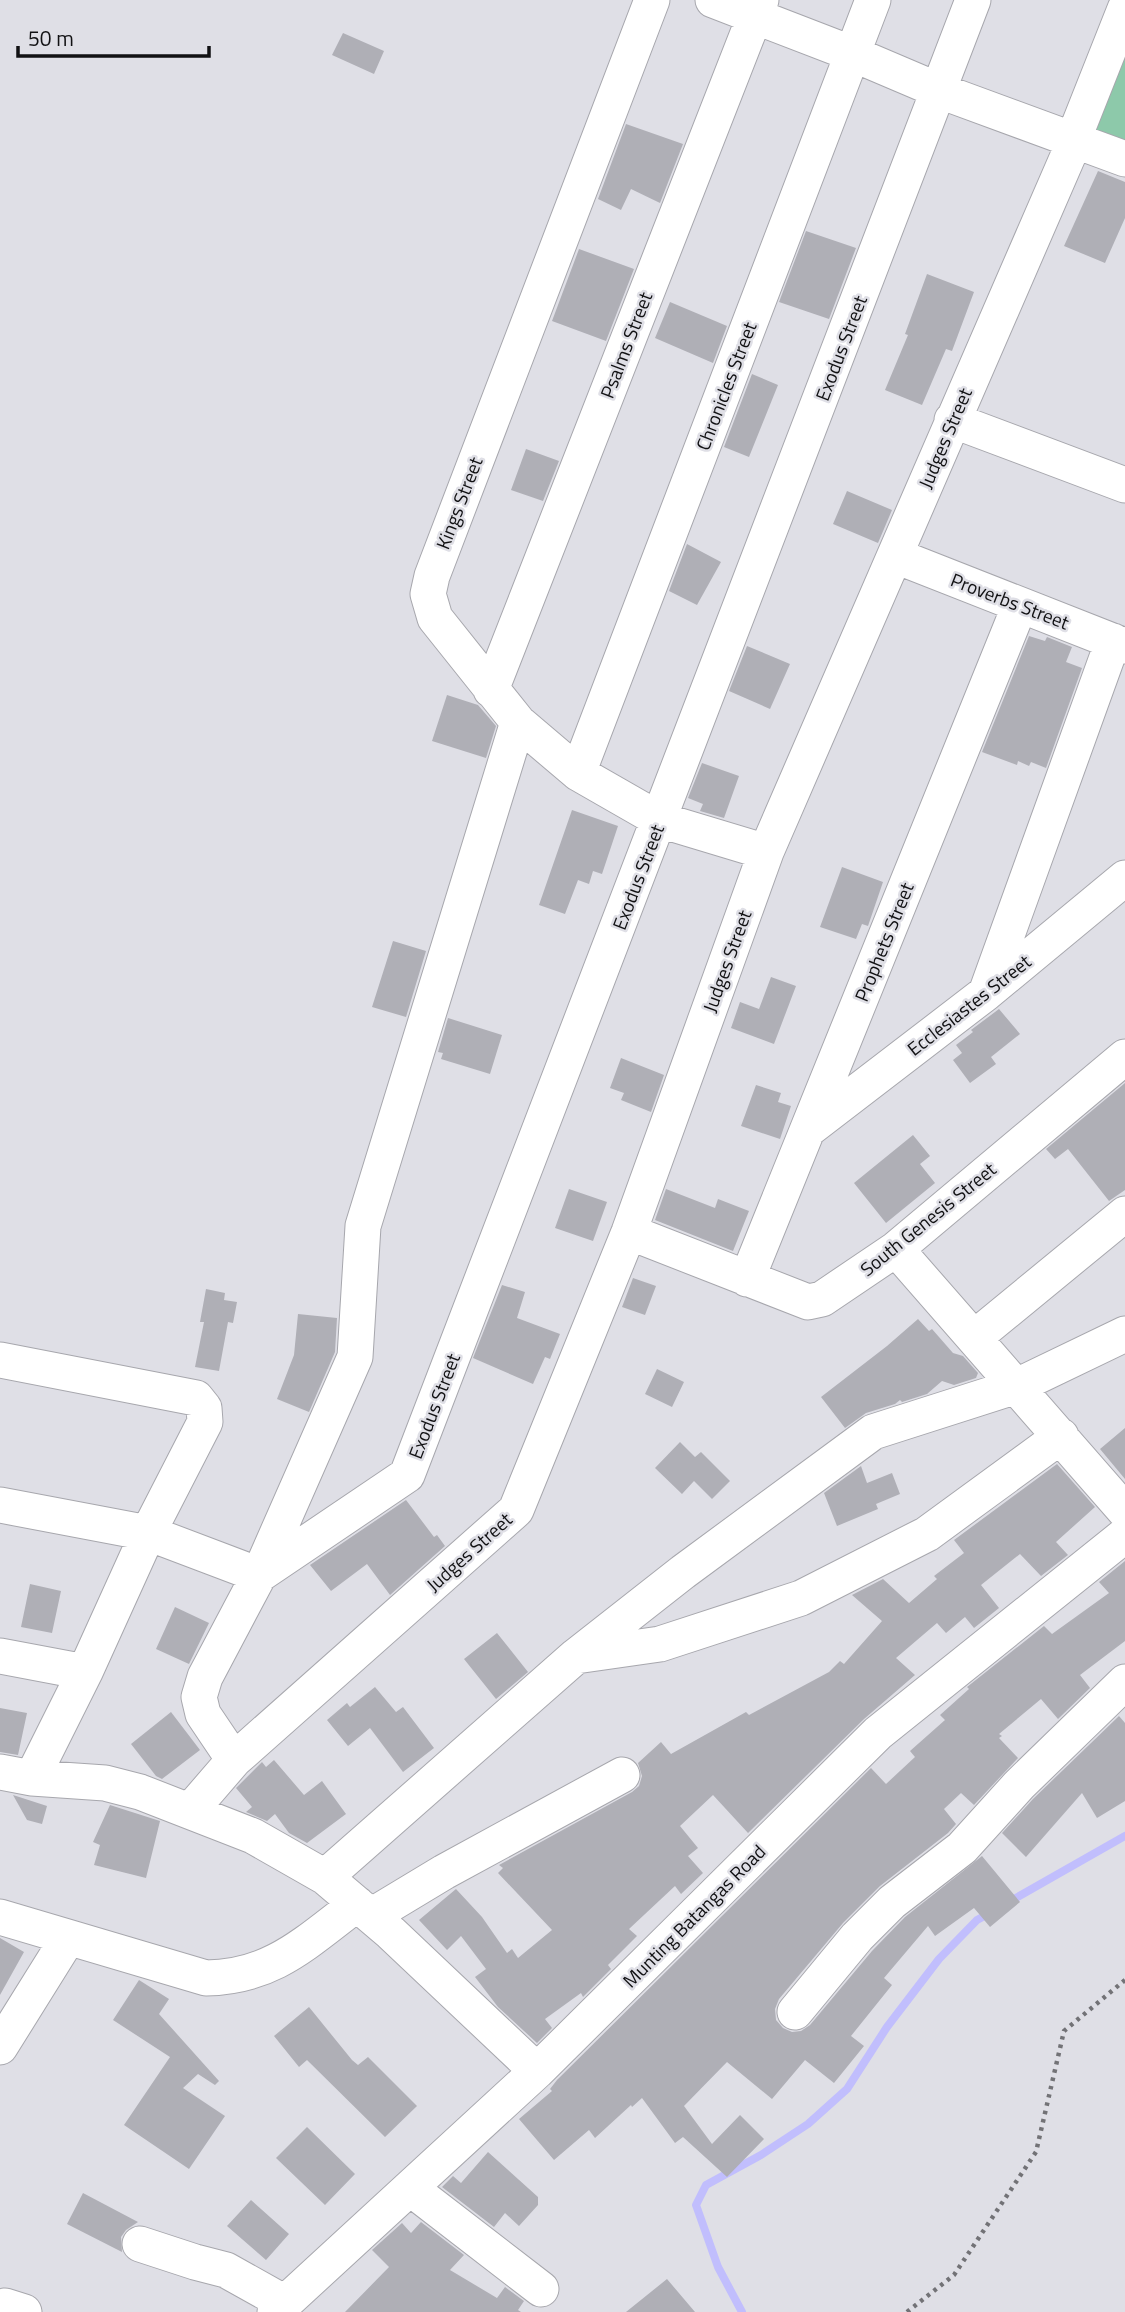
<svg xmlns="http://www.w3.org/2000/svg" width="1125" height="2312" viewBox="0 0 1125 2312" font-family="'Titillium Web',sans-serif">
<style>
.green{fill:#8dc9aa}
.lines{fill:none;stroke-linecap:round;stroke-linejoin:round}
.stream{stroke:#c1befd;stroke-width:8}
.building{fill:#afafb6}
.minor-casing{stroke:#a7a7ad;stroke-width:37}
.path{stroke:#727276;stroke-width:4.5;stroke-dasharray:3.5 5;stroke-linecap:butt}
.minor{stroke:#fff;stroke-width:35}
.labels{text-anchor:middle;stroke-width:5;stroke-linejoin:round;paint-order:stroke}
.street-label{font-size:19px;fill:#111113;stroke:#dfdfe6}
</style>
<rect width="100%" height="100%" fill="#dfdfe6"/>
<path class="green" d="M 1125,20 L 1125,146 L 1080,130 Z"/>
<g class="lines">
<path class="stream" d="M 1007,1903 L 1125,1836
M 742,2312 L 718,2267 L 696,2205 L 706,2185 L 761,2155 L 808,2124 L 847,2089 L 887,2027 L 939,1959 L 977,1920 L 990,1913"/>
</g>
<path class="building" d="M 343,33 L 384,51 L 374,74 L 332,55 Z
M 626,124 L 683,144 L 660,203 L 631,189 L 621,210 L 598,199 Z
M 1098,171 L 1125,182 L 1125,218 L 1105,263 L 1064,246 Z
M 806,231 L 856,248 L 829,319 L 779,302 Z
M 579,249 L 634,269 L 606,341 L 552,321 Z
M 927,274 L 974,292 L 952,351 L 946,349 L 922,405 L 885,390 L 908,335 L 905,334 Z
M 670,302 L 727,326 L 713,363 L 655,338 Z
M 752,374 L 778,385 L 749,457 L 724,447 Z
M 526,449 L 559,461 L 543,501 L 511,490 Z
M 847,491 L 892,510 L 878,543 L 833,524 Z
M 687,544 L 721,562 L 697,605 L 669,591 Z
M 1029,636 L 1045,641 L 1047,637 L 1072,647 L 1066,662 L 1082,668 L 1046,768 L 1031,762 L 1029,766 L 1018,761 L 1017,765 L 982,752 Z
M 747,646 L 790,664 L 770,709 L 729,691 Z
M 447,695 L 478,705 L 496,726 L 486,758 L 432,741 Z
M 702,763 L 739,776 L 724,818 L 700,811 L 703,804 L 688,798 Z
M 572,810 L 618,826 L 602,874 L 593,871 L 589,884 L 578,880 L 565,914 L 539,905 Z
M 842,867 L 883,882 L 868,926 L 862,924 L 856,939 L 820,927 Z
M 393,941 L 426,951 L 406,1017 L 372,1007 Z
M 771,977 L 796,986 L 774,1044 L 731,1028 L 740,1002 L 759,1009 Z
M 999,1009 L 1020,1034 L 991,1057 L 996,1064 L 970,1083 L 953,1060 L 962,1053 L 956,1045 L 973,1032 L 971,1030 Z
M 448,1018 L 502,1035 L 490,1074 L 441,1059 L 443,1053 L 438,1052 Z
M 621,1058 L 664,1075 L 651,1112 L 621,1100 L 624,1093 L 610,1088 Z
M 1125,1083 L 1125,1190 L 1109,1201 L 1068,1149 L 1055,1159 L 1046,1149 Z
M 756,1085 L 781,1093 L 778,1102 L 791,1106 L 780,1139 L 741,1126 Z
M 913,1135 L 930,1156 L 920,1164 L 935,1183 L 886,1223 L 854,1183 Z
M 569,1189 L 607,1202 L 593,1241 L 555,1228 Z
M 666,1189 L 715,1208 L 718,1199 L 749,1211 L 733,1251 L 655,1220 Z
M 633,1278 L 656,1286 L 645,1315 L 622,1307 Z
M 502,1285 L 525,1292 L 517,1318 L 560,1334 L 550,1359 L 545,1357 L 533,1384 L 473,1358 Z
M 206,1289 L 225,1293 L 224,1300 L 237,1302 L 233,1323 L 228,1322 L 219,1371 L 195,1367 L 204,1322 L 200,1322 Z
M 298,1314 L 337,1318 L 335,1352 L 309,1412 L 277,1399 L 294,1355 Z
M 918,1319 L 929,1331 L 932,1329 L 953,1353 L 963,1356 L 978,1373 L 976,1378 L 954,1385 L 942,1381 L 927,1394 L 902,1402 L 900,1400 L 895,1404 L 866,1413 L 845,1428 L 821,1397 L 887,1346 Z
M 657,1369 L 684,1382 L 672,1407 L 645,1394 Z
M 1125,1428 L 1125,1479 L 1100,1449 Z
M 680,1442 L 695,1457 L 701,1452 L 730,1481 L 712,1499 L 694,1481 L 682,1494 L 655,1468 Z
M 1057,1464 L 1095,1507 L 1056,1542 L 1068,1555 L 1041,1576 L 1020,1554 L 981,1585 L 999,1608 L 974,1628 L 965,1617 L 946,1633 L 937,1623 L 896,1658 L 915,1675 L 864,1719 L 748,1833 L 713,1795 L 680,1826 L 698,1848 L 688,1856 L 703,1873 L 681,1894 L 675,1886 L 629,1929 L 637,1936 L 608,1965 L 611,1969 L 583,1997 L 581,1993 L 545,2019 L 552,2028 L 537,2043 L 498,2007 L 475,1977 L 486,1969 L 461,1936 L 447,1950 L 419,1920 L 456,1889 L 482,1917 L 507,1953 L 512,1949 L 518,1958 L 552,1930 L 498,1873 L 503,1868 L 499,1865 L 632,1792 L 639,1786 L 642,1776 L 638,1763 L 661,1742 L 671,1754 L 746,1712 L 749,1715 L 829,1672 L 840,1661 L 844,1664 L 882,1621 L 852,1595 L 883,1579 L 909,1603 L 937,1579 L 934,1576 L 964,1553 L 954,1540 Z
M 861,1466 L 867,1483 L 892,1473 L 900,1494 L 876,1504 L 878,1509 L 837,1526 L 824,1493 Z
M 406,1500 L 434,1537 L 437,1535 L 445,1546 L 390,1595 L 367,1564 L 331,1591 L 310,1565 Z
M 1125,1561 L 1125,1641 L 1080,1675 L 1090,1688 L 1058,1719 L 1041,1699 L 999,1734 L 1002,1736 L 999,1738 L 1018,1758 L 974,1805 L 961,1793 L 944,1809 L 956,1824 L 948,1833 L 880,1886 L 843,1923 L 779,1999 L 775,2009 L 776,2020 L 783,2028 L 792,2032 L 801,2031 L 810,2025 L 872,1951 L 905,1917 L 982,1856 L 1020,1902 L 990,1927 L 974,1908 L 935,1936 L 928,1926 L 884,1978 L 892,1985 L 851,2036 L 864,2046 L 834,2083 L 805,2060 L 772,2099 L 727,2062 L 684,2106 L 712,2144 L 740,2115 L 764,2139 L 727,2177 L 683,2137 L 675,2143 L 642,2098 L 632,2107 L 631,2105 L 595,2138 L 589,2130 L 554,2160 L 519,2119 L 552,2091 L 550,2089 L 557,2080 L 871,1768 L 886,1784 L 915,1757 L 910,1751 L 945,1720 L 940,1715 L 969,1689 L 967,1687 L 1044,1626 L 1052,1634 L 1109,1593 L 1099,1582 Z
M 30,1584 L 61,1591 L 52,1633 L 21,1627 Z
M 175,1607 L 209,1623 L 189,1664 L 156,1649 Z
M 497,1633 L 528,1672 L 496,1699 L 464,1659 Z
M 375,1687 L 396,1712 L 403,1707 L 434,1748 L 403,1772 L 370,1728 L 348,1746 L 327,1720 L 347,1703 L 350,1707 Z
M 0,1708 L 27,1713 L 18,1755 L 0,1752 Z
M 171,1712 L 200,1750 L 162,1779 L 156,1776 L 131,1744 Z
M 1119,1716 L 1125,1723 L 1125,1801 L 1097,1818 L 1082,1793 L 1026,1857 L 1002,1833 L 1033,1799 Z
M 274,1760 L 304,1795 L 322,1781 L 346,1814 L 307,1843 L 289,1833 L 275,1814 L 267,1821 L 246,1812 L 252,1807 L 236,1788 L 262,1762 L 266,1767 Z
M 13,1795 L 47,1806 L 42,1824 L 27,1820 Z
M 110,1805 L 160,1821 L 146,1878 L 94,1865 L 100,1845 L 93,1842 Z
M 0,1938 L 24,1952 L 0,1995 Z
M 139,1980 L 169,1999 L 159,2014 L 219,2081 L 215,2085 L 198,2074 L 183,2088 L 225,2116 L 189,2169 L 124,2125 L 170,2057 L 113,2020 Z
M 309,2007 L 352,2060 L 358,2065 L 368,2057 L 417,2106 L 385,2137 L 307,2060 L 299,2067 L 274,2036 Z
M 307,2127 L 355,2174 L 325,2205 L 276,2158 Z
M 488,2152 L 538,2197 L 538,2205 L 519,2226 L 505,2213 L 494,2227 L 442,2187 L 453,2176 L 461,2183 Z
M 83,2193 L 138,2222 L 126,2230 L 121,2237 L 122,2252 L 67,2224 Z
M 251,2200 L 289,2234 L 266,2260 L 227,2226 Z
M 421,2222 L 464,2255 L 450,2270 L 497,2298 L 505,2287 L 524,2301 L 518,2310 L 521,2312 L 345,2312 L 389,2267 L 372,2250 L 402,2223 L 411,2233 Z
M 667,2279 L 695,2312 L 626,2312 Z"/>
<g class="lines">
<g class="minor-casing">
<path id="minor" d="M 652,0 L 432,576 L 428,594 L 435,618 L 518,722 L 578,773 L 660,820 L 766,852
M 713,0 L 853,54 L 940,91 L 1125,159
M 952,420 L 1125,485
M 896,556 L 1125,646
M 491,690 L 761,0
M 578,773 L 873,0
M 986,993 L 1113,641
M 810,1128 L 986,993 L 1125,878
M 629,1232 L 808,1302 L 822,1299 L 896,1249 L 1125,1057
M 896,1249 L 1125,1511
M 747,1279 L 1020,605
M 974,1338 L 1125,1214
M 0,1360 L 196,1398 L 204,1408 L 205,1422 L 148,1533 L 85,1672 L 32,1778 L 0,1772
M 0,1505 L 148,1533 L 259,1575 L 407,1475 L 973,0
M 0,1656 L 85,1672
M 576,1656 L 660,1644 L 801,1598 L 927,1534 L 1061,1436
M 234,1760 L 203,1714 L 199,1697 L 205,1677 L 259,1575 L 355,1357 L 363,1226 L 518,722
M 32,1778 L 105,1783 L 140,1792 L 253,1836 L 325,1877 L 391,1933 L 537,2071
M 190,1811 L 234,1760 L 516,1510 L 629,1232 L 766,852 L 1075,140 L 1077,130 L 1125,9
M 325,1877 L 576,1656 L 683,1572 L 873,1432 L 1017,1386 L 1125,1334
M 371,1916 L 444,1872 L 622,1775
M 0,1917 L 206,1978 C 273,1977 306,1942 357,1904
M 795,2012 L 857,1937 L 892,1902 L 962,1848 L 1019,1785 L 1125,1682
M 0,2047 L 68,1938
M 410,2188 L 541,2289
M 140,2244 L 195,2262 L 226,2270 L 285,2303
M 5,2306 L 24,2312
M 275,2312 L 537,2071 L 878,1733 L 1125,1535"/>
</g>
<path class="path" d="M 907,2312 L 954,2275 L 1036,2152 L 1064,2031 L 1125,1980"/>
<use href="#minor" class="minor"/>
</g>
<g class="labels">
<g class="street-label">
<text transform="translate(626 345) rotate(-69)" y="7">Psalms Street</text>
<text transform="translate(841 348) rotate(-69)" y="7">Exodus Street</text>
<text transform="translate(726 386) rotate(-69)" y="7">Chronicles Street</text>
<text transform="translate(945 438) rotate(-67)" y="7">Judges Street</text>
<text transform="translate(459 503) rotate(-69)" y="7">Kings Street</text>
<text transform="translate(1010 601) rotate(21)" y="7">Proverbs Street</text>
<text transform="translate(638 877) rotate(-69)" y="7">Exodus Street</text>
<text transform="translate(884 942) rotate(-68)" y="7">Prophets Street</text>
<text transform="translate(727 961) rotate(-70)" y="7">Judges Street</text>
<text transform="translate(969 1005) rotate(-38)" y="7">Ecclesiastes Street</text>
<text transform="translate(928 1219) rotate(-39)" y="7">South Genesis Street</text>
<text transform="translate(434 1406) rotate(-69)" y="7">Exodus Street</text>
<text transform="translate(469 1552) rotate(-42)" y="7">Judges Street</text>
<text transform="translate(694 1916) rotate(-45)" y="7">Munting Batangas Road</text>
</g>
</g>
<path d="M18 46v10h191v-10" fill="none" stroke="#111113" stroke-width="3.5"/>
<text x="28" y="46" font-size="21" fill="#111113" stroke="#dfdfe6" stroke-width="5" paint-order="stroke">50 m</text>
</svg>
